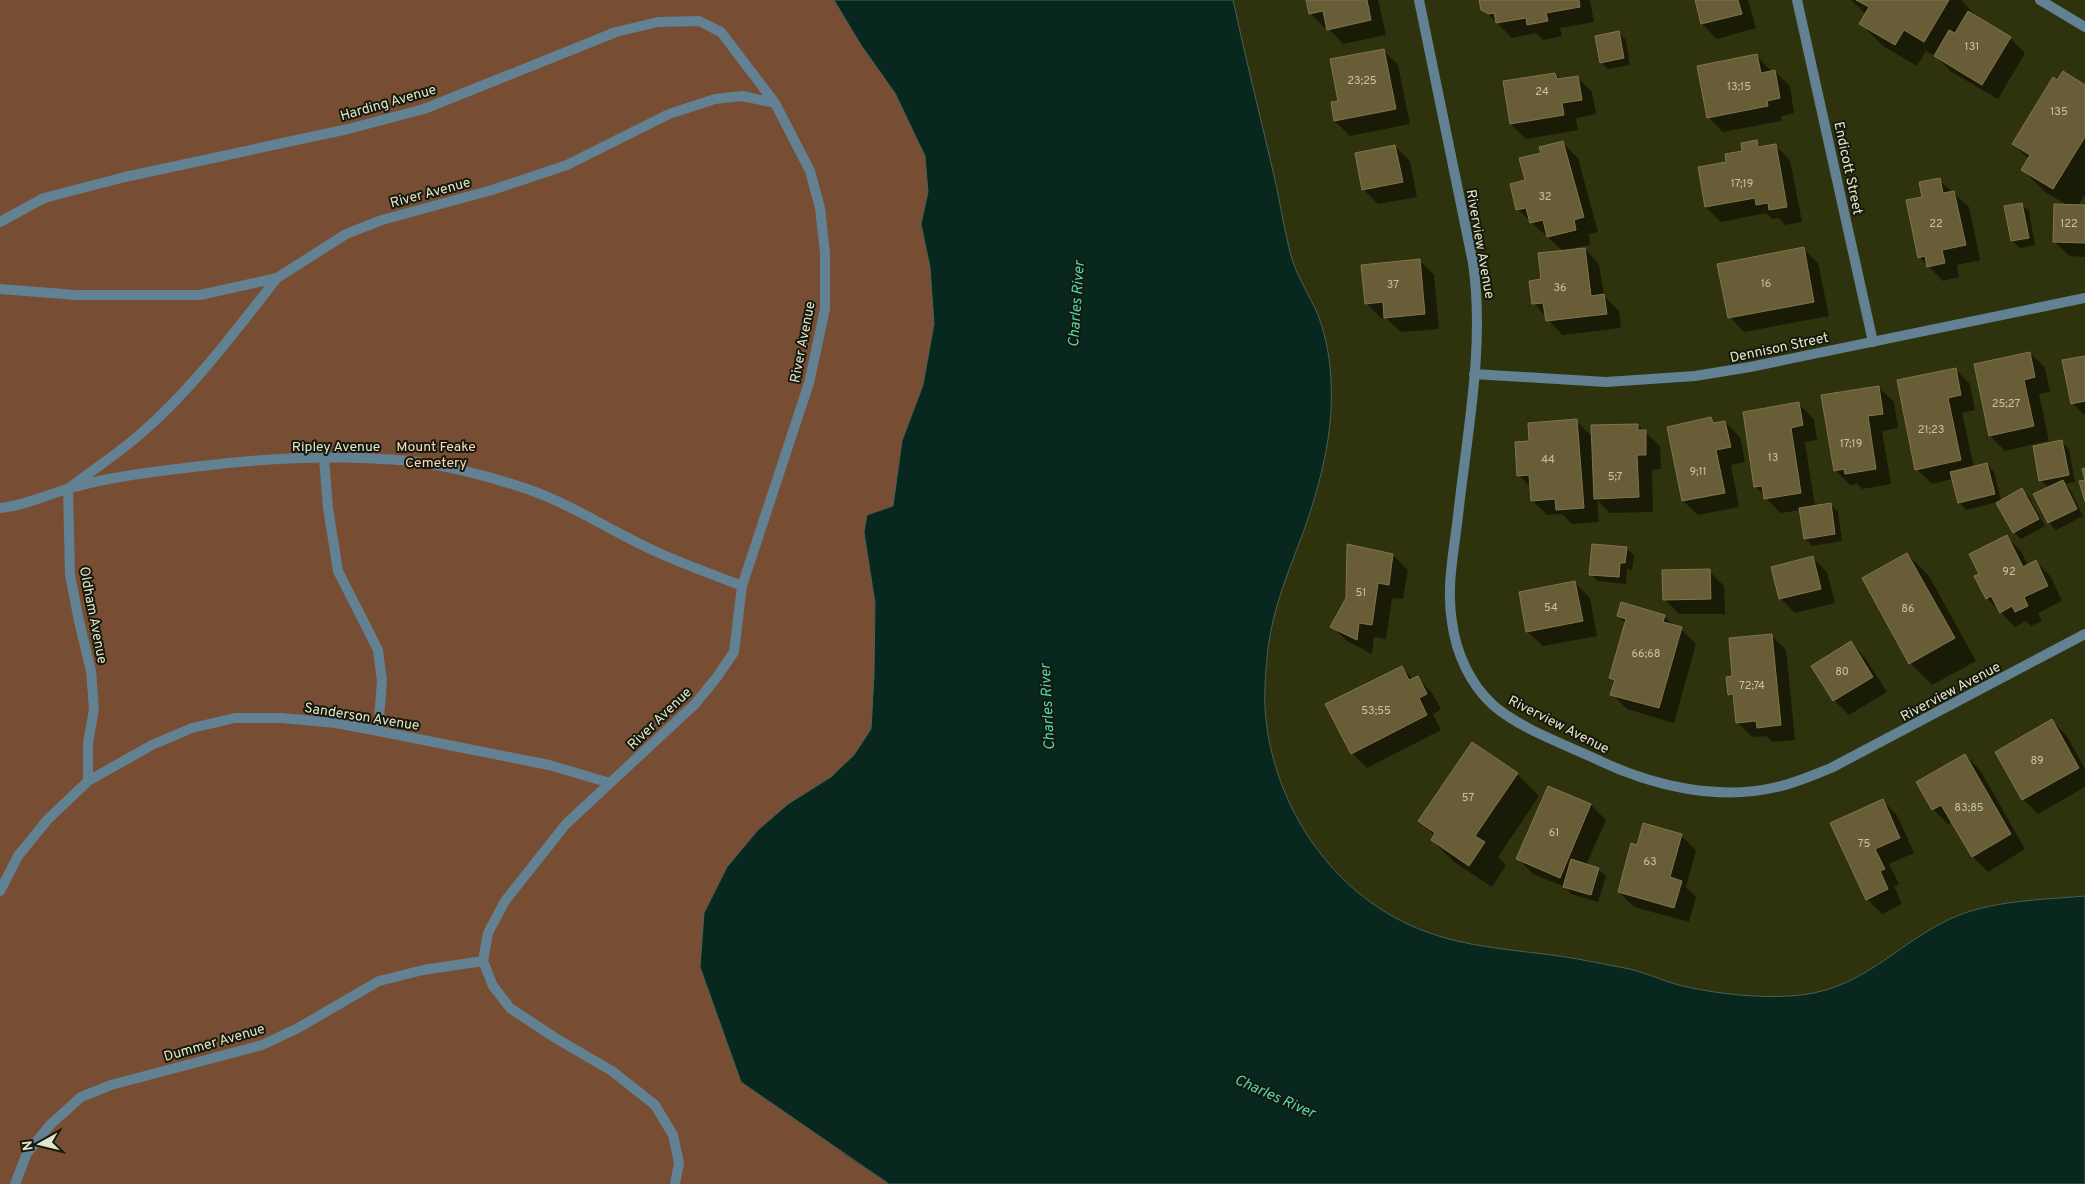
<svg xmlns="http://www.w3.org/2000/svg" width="2085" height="1184" viewBox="0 0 2085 1184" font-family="Overpass,sans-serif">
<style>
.green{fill:#774e33}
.water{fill:#08271f;stroke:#496054}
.shadow{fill:#0007}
.building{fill:#685d37;stroke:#80754e}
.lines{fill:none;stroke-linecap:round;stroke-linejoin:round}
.lane{stroke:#628192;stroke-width:10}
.street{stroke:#628192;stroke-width:10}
.labels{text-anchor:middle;stroke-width:4;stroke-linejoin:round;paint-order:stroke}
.number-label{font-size:11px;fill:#c4c3aa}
.street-label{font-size:14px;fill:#e2e5d0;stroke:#17190a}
.park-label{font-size:14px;fill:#fcd7c0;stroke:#17190a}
.water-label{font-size:15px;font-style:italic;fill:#4fd9b7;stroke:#17190a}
</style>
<rect width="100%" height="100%" fill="#2f330d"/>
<path class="green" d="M 0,0 L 834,0 L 861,45 L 895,93 L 925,156 L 928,192 L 921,224 L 930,267 L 934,324 L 923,385 L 902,441 L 893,506 L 867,515 L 864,532 L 875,603 L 874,677 L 871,729 L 854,755 L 831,777 L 789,804 L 700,967 L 721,1021 L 844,1154 L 889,1184 L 0,1184 Z"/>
<path class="water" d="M 834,0 L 1233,0 C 1245,56 1259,111 1272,167 C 1279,195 1283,224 1290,252 C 1295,272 1305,288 1314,306 C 1325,329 1330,356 1331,381 C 1334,433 1320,485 1303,533 C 1289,570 1273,608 1268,648 C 1266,667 1264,688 1265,708 C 1271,805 1334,899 1427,932 C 1478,951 1535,950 1588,961 C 1602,964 1616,966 1630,969 C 1649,974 1668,983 1687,987 C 1720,994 1756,998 1790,996 C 1862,992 1891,947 1950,919 C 1991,900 2041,900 2085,896 L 2085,1184 L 889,1184 L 741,1082 L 700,967 L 704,913 L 727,867 L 758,830 L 788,804 L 831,777 L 854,755 L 871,729 L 874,677 L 875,603 L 864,532 L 867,515 L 893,506 L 902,441 L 923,385 L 934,324 L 930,267 L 921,224 L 928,192 L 925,156 L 895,93 L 861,45 Z"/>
<path class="shadow" d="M 1307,0 L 1378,0 L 1386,35 L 1343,44 L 1328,28 L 1325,28 L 1310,13 Z
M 1481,0 L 1590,0 L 1594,22 L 1560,28 L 1562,36 L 1543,40 L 1536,33 L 1512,38 L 1483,9 Z
M 1696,0 L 1748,0 L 1756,28 L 1717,39 L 1702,24 Z
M 1851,0 L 1961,0 L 1975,15 L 1974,16 L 2010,38 L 2025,53 L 1998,99 L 1950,71 L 1937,57 L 1926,51 L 1917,66 L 1883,46 L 1861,24 L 1866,14 Z
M 1619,33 L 1626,40 L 1630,65 L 1608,69 L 1601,62 Z
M 1383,50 L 1398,65 L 1410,124 L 1350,136 L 1335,121 L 1340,102 Z
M 1757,56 L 1772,72 L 1775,72 L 1790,86 L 1794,113 L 1781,116 L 1782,121 L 1723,132 L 1708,117 Z
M 1555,74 L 1561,80 L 1577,77 L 1592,92 L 1596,114 L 1576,118 L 1578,130 L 1526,139 L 1511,124 Z
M 2057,82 L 2085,86 L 2085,194 L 2078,206 L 2085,206 L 2085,257 L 2069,256 L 2054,241 L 2067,205 L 2045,192 L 2023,170 L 2029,159 L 2013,144 Z
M 1756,142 L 1762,148 L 1775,145 L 1790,160 L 1802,222 L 1785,225 L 1779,218 L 1772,219 L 1766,213 L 1721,222 L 1706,207 L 1727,163 Z
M 1563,143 L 1578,158 L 1598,232 L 1589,234 L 1590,245 L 1575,248 L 1575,250 L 1585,249 L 1599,264 L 1604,296 L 1619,311 L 1621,328 L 1562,335 L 1534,303 L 1543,280 L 1563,251 L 1517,209 L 1526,181 L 1542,154 Z
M 1395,146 L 1410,161 L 1417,197 L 1378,204 L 1363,189 Z
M 1939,180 L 1969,207 L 1980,260 L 1957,265 L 1959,277 L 1943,281 L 1919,257 L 1923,198 Z
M 2021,204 L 2029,211 L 2035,245 L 2020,248 L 2012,241 Z
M 1803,248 L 1818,263 L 1829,316 L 1744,332 L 1730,317 Z
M 1419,260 L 1434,275 L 1439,329 L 1401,332 L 1386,318 L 1381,318 L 1366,303 Z
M 2030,353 L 2045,368 L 2050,392 L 2039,394 L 2049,441 L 2035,444 L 2036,446 L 2061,442 L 2069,449 L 2075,482 L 2065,484 L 2070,489 L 2083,516 L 2056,530 L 2049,523 L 2049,488 L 2040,480 L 2034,444 L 2005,451 L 1990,436 Z
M 2085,357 L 2085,416 L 2072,403 Z
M 1955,369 L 1970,384 L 1975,410 L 1962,413 L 1974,467 L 1987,464 L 1994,472 L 2001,501 L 2022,490 L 2029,497 L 2045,526 L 2021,539 L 2014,532 L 1997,502 L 1966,510 L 1959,502 L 1953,479 L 1932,484 L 1917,469 Z
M 1879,387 L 1894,402 L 1898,428 L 1882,431 L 1891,484 L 1862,489 L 1857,484 L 1850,485 L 1835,470 Z
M 1799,404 L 1814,419 L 1817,440 L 1805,442 L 1815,507 L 1830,504 L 1838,512 L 1842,541 L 1812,546 L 1805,538 L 1801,510 L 1780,513 L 1756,487 Z
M 1711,419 L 1716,424 L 1725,422 L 1740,437 L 1745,462 L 1731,465 L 1739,507 L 1698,515 L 1683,501 Z
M 1576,421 L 1593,437 L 1638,425 L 1660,446 L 1661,469 L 1652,470 L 1653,512 L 1610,513 L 1597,500 L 1599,522 L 1572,524 L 1562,514 L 1547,515 L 1532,500 L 1531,488 L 1519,475 L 1530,442 Z
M 2006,536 L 2021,551 L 2028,566 L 2036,562 L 2051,577 L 2062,601 L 2038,613 L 2042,621 L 2031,626 L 2026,621 L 2015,627 L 1987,598 L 1981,575 Z
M 1626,548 L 1634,555 L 1632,570 L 1627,569 L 1626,584 L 1598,581 L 1590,574 Z
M 1907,554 L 1929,576 L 1976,661 L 1932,685 L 1910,663 Z
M 1393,555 L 1408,570 L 1403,599 L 1392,598 L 1386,639 L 1374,637 L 1372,654 L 1347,641 L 1332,626 Z
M 1812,557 L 1827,572 L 1835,603 L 1795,613 L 1780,598 Z
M 1709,571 L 1724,586 L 1725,614 L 1679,614 L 1664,599 Z
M 1575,583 L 1590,598 L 1597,636 L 1543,646 L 1528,632 Z
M 1618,616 L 1664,616 L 1675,627 L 1681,629 L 1696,644 L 1674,723 L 1627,709 L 1612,694 L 1615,682 L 1611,678 L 1626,624 Z
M 1771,635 L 1786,650 L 1795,740 L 1773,742 L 1766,736 L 1752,737 L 1737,722 L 1735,700 L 1729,694 L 1734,677 Z
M 1851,643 L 1865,658 L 1887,692 L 1849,715 L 1834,700 Z
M 1401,667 L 1414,680 L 1418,678 L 1432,693 L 1441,709 L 1433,714 L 1441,730 L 1367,768 L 1352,753 Z
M 2052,721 L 2067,736 L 2085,769 L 2085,787 L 2038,814 L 2023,799 Z
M 1965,755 L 1980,770 L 2025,849 L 1988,872 L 1973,857 L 1952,822 L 1948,824 L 1933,809 L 1918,783 Z
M 1517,774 L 1539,796 L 1498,857 L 1506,865 L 1492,887 L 1454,862 L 1432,840 L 1435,836 L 1420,821 Z
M 1549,787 L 1591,805 L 1606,820 L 1586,865 L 1598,869 L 1606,876 L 1598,902 L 1571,894 L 1565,887 L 1533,874 L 1518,859 Z
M 1882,800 L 1897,815 L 1914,853 L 1889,864 L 1899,884 L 1894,886 L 1902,904 L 1882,914 L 1867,899 Z
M 1681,836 L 1696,850 L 1686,887 L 1696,897 L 1689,922 L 1634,907 L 1619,892 L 1638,846 Z"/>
<path class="building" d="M 1306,0 L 1367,0 L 1371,20 L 1327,30 L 1323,11 L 1309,14 Z
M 1479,0 L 1579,0 L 1580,7 L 1546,13 L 1548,21 L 1527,25 L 1526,18 L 1496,23 L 1494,13 L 1489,14 L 1481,10 Z
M 1695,0 L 1738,0 L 1742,14 L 1701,24 Z
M 1856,0 L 1949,0 L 1924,42 L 1904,30 L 1895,45 L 1859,24 L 1869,7 Z
M 1968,11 L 2011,37 L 1982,85 L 1934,56 L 1949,30 L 1955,33 Z
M 1619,31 L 1624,58 L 1600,63 L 1595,36 Z
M 1384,49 L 1396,109 L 1334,121 L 1331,102 L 1338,101 L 1330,59 Z
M 1757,54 L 1761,73 L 1775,70 L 1780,98 L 1767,101 L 1768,106 L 1707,118 L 1697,66 Z
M 2063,71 L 2085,85 L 2085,137 L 2053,189 L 2021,170 L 2030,155 L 2012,144 L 2053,77 L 2057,80 Z
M 1555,73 L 1557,79 L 1578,76 L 1582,100 L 1562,103 L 1564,115 L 1510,124 L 1503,81 Z
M 1757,140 L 1758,147 L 1776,144 L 1787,207 L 1769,210 L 1768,203 L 1756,205 L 1755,198 L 1705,207 L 1698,167 L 1726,162 L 1725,154 L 1742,151 L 1741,143 Z
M 1563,141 L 1584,217 L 1574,220 L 1576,230 L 1547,237 L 1543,220 L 1530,223 L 1526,208 L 1516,210 L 1510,184 L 1525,180 L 1519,158 L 1541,153 L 1539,147 Z
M 1395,145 L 1403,182 L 1362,190 L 1355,153 Z
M 1940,178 L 1943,193 L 1954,191 L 1966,245 L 1942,250 L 1945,263 L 1927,267 L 1925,256 L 1918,258 L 1906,200 L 1922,197 L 1919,182 Z
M 2022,203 L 2029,238 L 2011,241 L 2004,206 Z
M 2054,204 L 2085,205 L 2085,243 L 2053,242 Z
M 1804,247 L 1814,302 L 1728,318 L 1717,264 Z
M 1585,248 L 1591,296 L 1604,294 L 1607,314 L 1546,321 L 1543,303 L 1532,304 L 1529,281 L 1541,279 L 1538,253 Z
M 1420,259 L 1425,314 L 1384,318 L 1383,302 L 1365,304 L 1361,265 Z
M 2030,352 L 2035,377 L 2024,380 L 2034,426 L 1989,436 L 1974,364 Z
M 2085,356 L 2085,401 L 2071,404 L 2062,360 Z
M 1956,368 L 1961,395 L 1948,398 L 1961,460 L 1915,470 L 1897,380 Z
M 1879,386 L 1883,414 L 1868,416 L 1876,469 L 1845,474 L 1844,469 L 1834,471 L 1821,395 Z
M 1799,402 L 1803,425 L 1791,428 L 1801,493 L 1764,499 L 1762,486 L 1754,487 L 1743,412 Z
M 1711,417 L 1713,423 L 1725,421 L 1731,447 L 1716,450 L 1725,493 L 1682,501 L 1667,427 Z
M 1577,419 L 1584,508 L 1556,510 L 1555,499 L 1531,501 L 1529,475 L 1517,476 L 1515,442 L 1529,441 L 1528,423 Z
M 1638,424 L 1638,430 L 1646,430 L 1646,455 L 1637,455 L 1639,497 L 1594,499 L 1591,425 Z
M 2062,440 L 2069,475 L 2039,481 L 2033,446 Z
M 1987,463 L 1995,494 L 1958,503 L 1950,472 Z
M 2085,468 L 2085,502 L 2079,481 L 2085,480 L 2082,469 Z
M 2063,480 L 2077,509 L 2048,523 L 2033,494 Z
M 2022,488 L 2039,519 L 2013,533 L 1996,503 Z
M 1831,503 L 1835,534 L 1804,539 L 1799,508 Z
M 2007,535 L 2023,567 L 2036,560 L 2048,586 L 2024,597 L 2028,606 L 2015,612 L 2012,606 L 2000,613 L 1991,596 L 1986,599 L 1974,576 L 1979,574 L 1969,554 Z
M 1347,544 L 1393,554 L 1389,585 L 1378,583 L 1372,625 L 1359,623 L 1357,640 L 1330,627 L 1346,598 Z
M 1592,544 L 1627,547 L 1625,563 L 1620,563 L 1619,577 L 1589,575 Z
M 1907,553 L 1955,638 L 1909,664 L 1862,578 Z
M 1813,556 L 1821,589 L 1779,599 L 1771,567 Z
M 1710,569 L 1711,599 L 1663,600 L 1662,570 Z
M 1575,581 L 1583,621 L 1526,632 L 1519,592 Z
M 1621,602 L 1665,615 L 1663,622 L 1682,627 L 1659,708 L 1610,695 L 1615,680 L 1609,678 L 1626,619 L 1617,616 Z
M 1772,634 L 1781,725 L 1757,728 L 1756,721 L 1736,723 L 1733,694 L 1728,695 L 1726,677 L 1732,676 L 1729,638 Z
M 1851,641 L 1873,677 L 1833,701 L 1811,666 Z
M 1402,666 L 1409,680 L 1418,676 L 1427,694 L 1419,698 L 1427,715 L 1351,754 L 1325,704 Z
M 2052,719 L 2079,768 L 2022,800 L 1995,752 Z
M 1472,742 L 1518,773 L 1475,836 L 1485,842 L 1469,866 L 1431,840 L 1435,833 L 1418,821 Z
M 1965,754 L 2011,834 L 1972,857 L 1941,805 L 1932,810 L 1916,782 Z
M 1548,786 L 1591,804 L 1560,878 L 1516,859 Z
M 1883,799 L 1900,838 L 1875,849 L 1885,869 L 1880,871 L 1888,889 L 1866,900 L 1830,823 Z
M 1643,823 L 1682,834 L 1670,877 L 1682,881 L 1674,908 L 1618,892 L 1631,843 L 1637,845 Z
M 1571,859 L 1599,868 L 1591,895 L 1563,887 Z"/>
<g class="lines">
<path class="lane" d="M 0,222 L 44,198 L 125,177 L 348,129 L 424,109 L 616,32 L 658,22 L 699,21 L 721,32 L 775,103 L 810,171 L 820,208 L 825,253 L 825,309 L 809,383 L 742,586 L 734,652 L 717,677 L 695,704 L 566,824 L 505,901 L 488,933 L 483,961 L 493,986 L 510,1008 L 557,1039 L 612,1071 L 655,1105 L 673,1135 L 679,1163 L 675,1184
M 0,289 L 76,295 L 200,295 L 277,278 L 346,234 L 382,220 L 492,190 L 567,165 L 669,114 L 715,99 L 742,96 L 775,103
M 324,458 L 328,508 L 338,571 L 378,650 L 382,681 L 378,731
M 0,508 C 23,506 44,496 67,489 C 107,477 151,472 193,467 C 264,458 338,454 410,461 C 450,466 492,477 530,490 C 575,506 616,534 659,553 C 686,565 714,575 742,586
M 88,781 L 152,745 L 192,728 L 235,718 L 281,718 L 336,723 L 378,731 L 549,765 L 610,783
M 0,891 L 18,856 L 48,819 L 88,781 L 88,743 L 94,709 L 91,671 L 79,621 L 70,575 L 68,489 C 91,471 116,455 138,436 C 191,391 234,333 277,278
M 15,1184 L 27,1153 L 51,1124 L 81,1097 L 111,1085 L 262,1045 L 298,1028 L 379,981 L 423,970 L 483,961"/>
<path class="street" d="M 1419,0 L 1473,263 C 1485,347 1467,432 1458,516 C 1454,551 1446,587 1452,622 C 1456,653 1470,684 1493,705 C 1519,728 1566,745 1598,760 C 1652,786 1718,801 1777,787 C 1796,783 1814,775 1831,768 L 2085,634
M 1797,0 L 1873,342
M 2040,0 L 2085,27
M 1474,374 L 1606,382 L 1695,376 L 1750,367 L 2085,298"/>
</g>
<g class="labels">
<g class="number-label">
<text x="1972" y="50">131</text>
<text x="1362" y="84">23;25</text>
<text x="1739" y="90">13;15</text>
<text x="1542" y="95">24</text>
<text x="2059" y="115">135</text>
<text x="1742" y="187">17;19</text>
<text x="1545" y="200">32</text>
<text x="1936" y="227">22</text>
<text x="2069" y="227">122</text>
<text x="1766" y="287">16</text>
<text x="1393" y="288">37</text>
<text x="1560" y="291">36</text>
<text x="2006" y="407">25;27</text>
<text x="1931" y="433">21;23</text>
<text x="1851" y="447">17;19</text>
<text x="1773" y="461">13</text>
<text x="1548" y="463">44</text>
<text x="1698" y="475">9;11</text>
<text x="1615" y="480">5;7</text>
<text x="2009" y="575">92</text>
<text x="1361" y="596">51</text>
<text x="1551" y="611">54</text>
<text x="1908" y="612">86</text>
<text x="1646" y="657">66;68</text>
<text x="1842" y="675">80</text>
<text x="1752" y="689">72;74</text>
<text x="1376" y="714">53;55</text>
<text x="2037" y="764">89</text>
<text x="1468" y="801">57</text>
<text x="1969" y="811">83;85</text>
<text x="1554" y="836">61</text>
<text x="1864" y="847">75</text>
<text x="1650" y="865">63</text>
</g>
<g class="street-label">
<text transform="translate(388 102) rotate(-16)" y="5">Harding Avenue</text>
<text transform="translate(1849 168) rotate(78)" y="5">Endicott Street</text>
<text transform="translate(430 192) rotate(-15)" y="5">River Avenue</text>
<text transform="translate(1481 244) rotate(80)" y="5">Riverview Avenue</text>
<text transform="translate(802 342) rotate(-79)" y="5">River Avenue</text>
<text transform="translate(1779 347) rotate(-12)" y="5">Dennison Street</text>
<text x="336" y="451">Ripley Avenue</text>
<text transform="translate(94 615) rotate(79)" y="5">Oldham Avenue</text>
<text transform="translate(1950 691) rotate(-28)" y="5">Riverview Avenue</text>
<text transform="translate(362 716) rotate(9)" y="5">Sanderson Avenue</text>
<text transform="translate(659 718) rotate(-44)" y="5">River Avenue</text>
<text transform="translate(1559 724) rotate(27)" y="5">Riverview Avenue</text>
<text transform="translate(214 1042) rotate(-16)" y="5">Dummer Avenue</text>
</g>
<g class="park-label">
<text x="436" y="451">Mount Feake<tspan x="436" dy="16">Cemetery</tspan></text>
</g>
<g class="water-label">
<text transform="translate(1076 304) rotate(-86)" y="5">Charles River</text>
<text transform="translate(1047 707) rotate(-93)" y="5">Charles River</text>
<text transform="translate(1275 1096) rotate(24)" y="5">Charles River</text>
</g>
</g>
<g transform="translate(40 1144) rotate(262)" stroke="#17190a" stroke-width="4" paint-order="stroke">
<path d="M0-4L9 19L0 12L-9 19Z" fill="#e2e5d0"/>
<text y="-8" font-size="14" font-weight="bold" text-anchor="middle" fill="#e2e5d0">N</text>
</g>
</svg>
